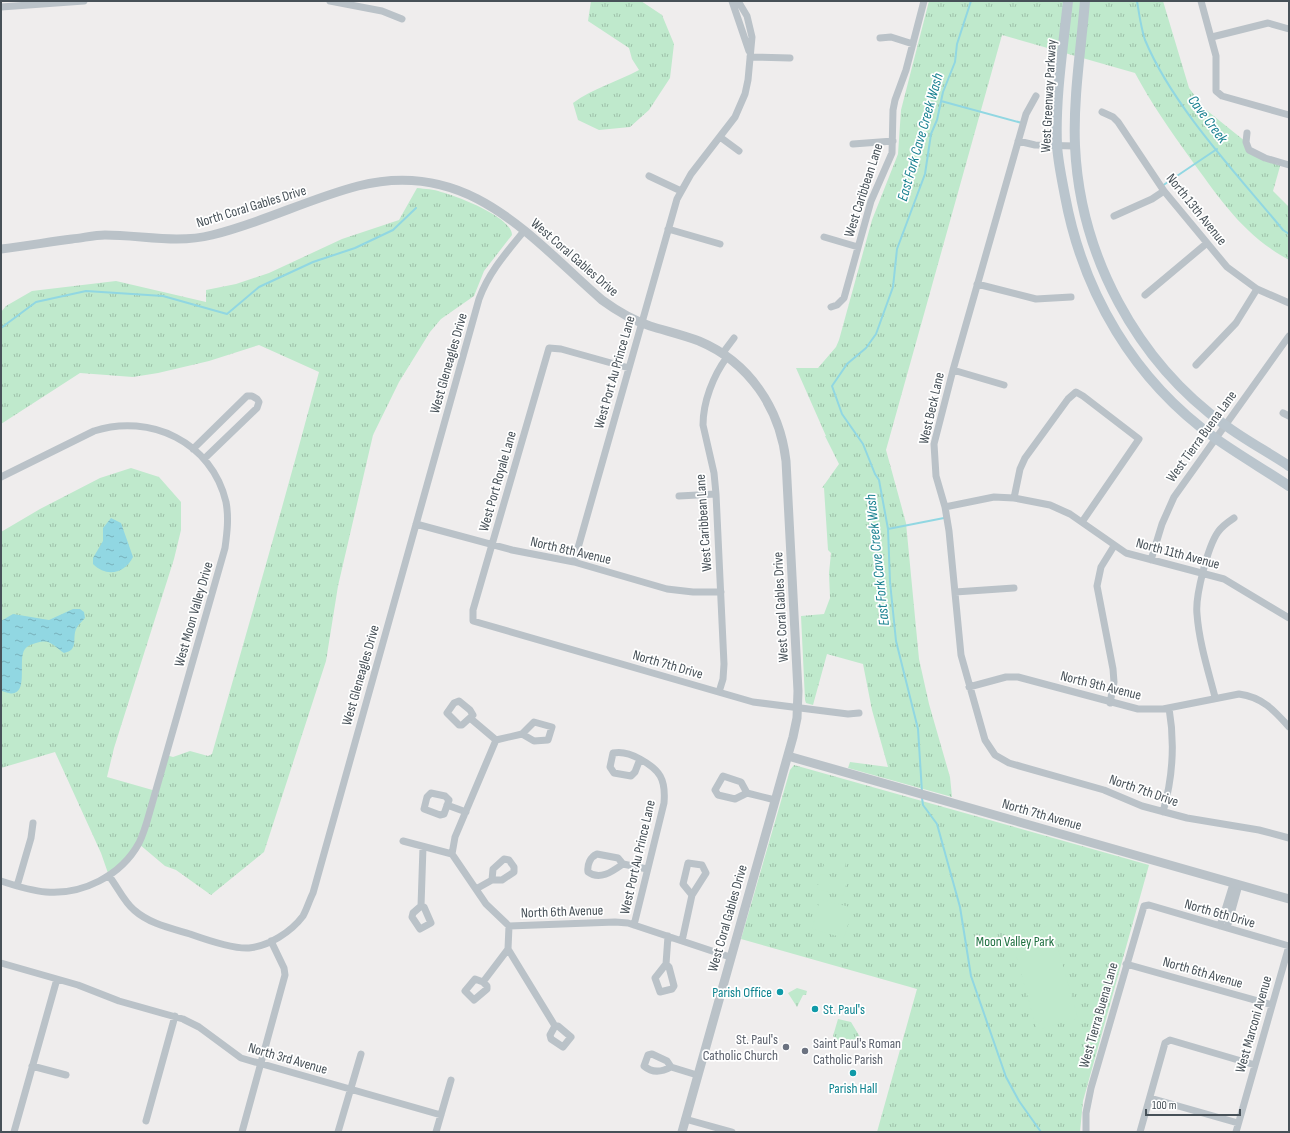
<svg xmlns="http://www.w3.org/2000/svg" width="1290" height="1133" viewBox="0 0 1290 1133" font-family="'Sofia Sans Condensed',sans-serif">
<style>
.grass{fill:url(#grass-tufts)}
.garden{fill:#bfe9cc}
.water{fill:url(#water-ripples)}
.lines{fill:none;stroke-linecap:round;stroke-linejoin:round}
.stream{stroke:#91d7e2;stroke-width:2}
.minor{stroke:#bac2c8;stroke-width:7}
.tertiary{stroke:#bac2c8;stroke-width:9}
.secondary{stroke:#bac5cd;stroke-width:10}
.culture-dot{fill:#0f9aa8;stroke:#fff;stroke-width:1.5}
.worship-dot{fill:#6b7280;stroke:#fff;stroke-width:1.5}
.labels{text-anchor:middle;stroke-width:3.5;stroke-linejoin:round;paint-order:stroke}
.street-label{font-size:14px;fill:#475158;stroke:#fff}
.park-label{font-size:14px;fill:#207142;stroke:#fff}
.culture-label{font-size:14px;fill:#0d838f;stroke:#fff;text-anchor:end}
.worship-label{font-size:14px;fill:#5b616d;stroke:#fff;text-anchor:end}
.water-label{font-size:15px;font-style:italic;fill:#1a8291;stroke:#fff}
</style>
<defs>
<pattern id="grass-tufts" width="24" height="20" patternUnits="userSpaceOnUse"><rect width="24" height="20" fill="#bfe9cc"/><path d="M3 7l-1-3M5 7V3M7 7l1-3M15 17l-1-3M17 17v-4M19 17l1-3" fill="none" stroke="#9dbfa8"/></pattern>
<pattern id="water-ripples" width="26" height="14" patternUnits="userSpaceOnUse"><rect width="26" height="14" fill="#91d7e2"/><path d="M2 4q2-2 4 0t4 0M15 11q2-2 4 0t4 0" fill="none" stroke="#78b1ba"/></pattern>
</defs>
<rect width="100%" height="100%" fill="#efeded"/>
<path class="grass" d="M 591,1 L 641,1 L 662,15 L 674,44 L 670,78 L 649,110 L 630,127 L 599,130 L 578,120 L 573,103 C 593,88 617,82 639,70 L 632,59 L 629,48 L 588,21 Z
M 929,1 L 1163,1 L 1189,88 L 1205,109 L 1246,142 L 1249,150 L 1281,163 L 1273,191 L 1289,207 L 1289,260 C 1243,235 1220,199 1190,158 C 1170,130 1151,103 1135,73 L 1002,35 L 886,450 L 906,523 L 919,659 L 929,704 L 950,777 L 952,797 L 848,768 L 850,762 L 888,767 L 872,710 L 863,664 L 827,654 L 813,705 L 806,703 L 805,700 L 801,616 L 824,614 L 830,598 L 829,573 L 831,553 L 828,550 L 824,488 L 822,488 L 839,464 L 825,436 L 826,436 L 796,368 L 818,368 L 836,347 L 839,340 L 872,220 L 898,154 L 901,110 Z
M 417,188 C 425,189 434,189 441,192 C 457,196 512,217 512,235 L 484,271 L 474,296 L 441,319 L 430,332 L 399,382 L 373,435 L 338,586 L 326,661 L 264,852 L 211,895 L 176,870 L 165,866 L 139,844 L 109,876 L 101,853 L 55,752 L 1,768 L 1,532 L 40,509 L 100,478 L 131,468 L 159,477 L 181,502 L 181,530 L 174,559 L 114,748 L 107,777 L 156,791 L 166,755 L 173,757 L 190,751 L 208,756 L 212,754 C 248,627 285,500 319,372 L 259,345 L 209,361 L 158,373 L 133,377 L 80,373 L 1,424 L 1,312 L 6,306 L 32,291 L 116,281 L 206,302 L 206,290 L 236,284 L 269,273 L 342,239 L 399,220 Z
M 794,765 L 1149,865 L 1083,1101 L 1080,1132 L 877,1132 L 917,989 L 741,939 L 790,770 Z
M 797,988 L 807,991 L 806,995 L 803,995 L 797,1007 L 788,993 Z
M 838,1019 L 851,1022 L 860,1037 L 842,1047 L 833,1036 Z"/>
<path class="garden" d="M 826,857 L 846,862 L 843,874 L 823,868 Z
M 821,874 L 847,881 L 843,896 L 817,889 Z
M 820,899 L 853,908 L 844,938 L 812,929 Z
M 1051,925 L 1078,1018 L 1037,1030 L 1011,937 Z"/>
<path class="water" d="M 111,518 L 121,523 L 133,557 C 125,573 107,578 93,564 L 93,558 L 103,541 L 103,528 Z
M 73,609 L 80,609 L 84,612 L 85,618 C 82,621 78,625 76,629 C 72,639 79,650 64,653 C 59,650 54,644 48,642 C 44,641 39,642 36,643 C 32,644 27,646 25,649 C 16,660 33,704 2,691 L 1,621 L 13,614 L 49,620 Z"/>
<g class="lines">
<path class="stream" d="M 1137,1 C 1139,13 1141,28 1145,40 C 1173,107 1237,174 1283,230 L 1289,234
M 941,101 L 1022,123
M 1162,186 L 1217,149
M 1,328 L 36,302 L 86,291 L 163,296 L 227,314 L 259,287 L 313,262 L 355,248 L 393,230 L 416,208
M 888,529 L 944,518
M 922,792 L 918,729 L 896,641 L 890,582 L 888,529 L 879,480 L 875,474 L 863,444 L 842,414 L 832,386 L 847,364 L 866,348 L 876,334 L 893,287 L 897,249 L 925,174 L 931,134 L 937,120 L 943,92 L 955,62 L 957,44 L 971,1
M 922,798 L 923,805 L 937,824 L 960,907 L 971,976 L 1006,1077 L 1019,1101 L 1041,1132"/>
<path class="minor" d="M 330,1 L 382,11 L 402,19
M 732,1 L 749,51
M 1201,1 L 1216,56 L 1216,91 L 1222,96 L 1289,115
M 1,7 L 84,1
M 1212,37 L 1268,23 L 1289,29
M 880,38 L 891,37 L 913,44
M 750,57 L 790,58
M 1036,96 L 1026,114 L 953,370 L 934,444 L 936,476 L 945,507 L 949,531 L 961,655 L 985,740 L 995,755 L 1009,763 L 1104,790 L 1142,806 L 1187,818 L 1259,830 L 1289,838
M 1102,112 L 1113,117 L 1118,122 L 1164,191 L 1227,267 L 1257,289 L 1289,303
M 1247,133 L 1246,142 L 1249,150 L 1265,158 L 1289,165
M 720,137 L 739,151
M 1018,141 L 1035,145 L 1075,146
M 853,144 L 893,141
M 649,176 L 681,191
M 1114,216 L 1152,199 L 1164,191
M 668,229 L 720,244
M 824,237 L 858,247
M 977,284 L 1036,299 L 1071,297
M 1145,295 L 1207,243
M 831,307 L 837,305 L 844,298 L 871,201 L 892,153 L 893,110 L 895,100 L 906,70 L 924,1
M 722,354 L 734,338
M 1196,365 L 1236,323 L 1257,289
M 629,368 L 561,349 L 549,348 L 473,610 L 473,621 L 753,702 L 848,714 L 859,713
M 953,370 L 1004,385
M 1283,413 L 1289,416
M 193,449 L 247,396 L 252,396 L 257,399 L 259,402 L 257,408 L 204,459
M 1,477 L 94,431 C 150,413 212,442 226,502 C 229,518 227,533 225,548 L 150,811 C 147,822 144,833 139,843 C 121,876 82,895 46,892 C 31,891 16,886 1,881
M 679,496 L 716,494
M 1014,498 L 1020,469 L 1025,458 L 1068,399 L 1076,392 L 1083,396 L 1139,439 L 1082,522
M 945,507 L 994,497 L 1014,498 L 1050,505 L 1070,514 L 1126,553 L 1224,579 L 1289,618
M 416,524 L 512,550 L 574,562 L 667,589 L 693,592 L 721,592
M 1151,560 L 1162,524 L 1174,497 L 1289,336
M 574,562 L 677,199 L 691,174 L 735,117 L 745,94 L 748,80 L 752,37 L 747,16 L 738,1
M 955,592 L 1014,588
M 969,687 L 1006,677 L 1018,677 L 1138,709 L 1163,709 L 1239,694 C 1262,697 1274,710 1289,727
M 719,692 L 723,679 L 724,664 L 716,494 L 714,473 L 703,425 C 703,402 713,376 727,357
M 1215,697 C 1208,670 1199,642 1197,614 C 1195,596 1208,546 1218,532 C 1222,526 1228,522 1234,518
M 459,701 L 470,710 L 473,715 L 462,725 L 459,725 L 447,713 L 454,703 Z
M 1110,703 L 1114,682 L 1113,669 L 1097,586 L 1101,567 L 1114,546
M 470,718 L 496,740
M 534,722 L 552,727 L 548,740 L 534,741 L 522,734 Z
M 431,793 L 445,796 L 449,800 L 444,814 L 440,815 L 424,809 L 427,797 Z
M 747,793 L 741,782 L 723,776 L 715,790 L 718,795 L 735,799 L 747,793 L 775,800
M 447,805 L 466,812
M 1163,812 C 1173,777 1175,743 1169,708
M 403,841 L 452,854 L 486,904 L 509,926 L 615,922 L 628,923 L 730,957
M 452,854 L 455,837 L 496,740 L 522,734
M 597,854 L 618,858 L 623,864 C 613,871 600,881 588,872 C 587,865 590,857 597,854 Z
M 504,859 L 509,860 L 514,867 L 514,872 L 502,880 L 492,880 L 493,869 Z
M 623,864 L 647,869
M 109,876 C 117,886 124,902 134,910 C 150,924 170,928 190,934 C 204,939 235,949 249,948 C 269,946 291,932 303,916 C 307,909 309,901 313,893 L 479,299 C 489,272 506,253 524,231
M 17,886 L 31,838 L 33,823
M 476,889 L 492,880
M 421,906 L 424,907 L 431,923 L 420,929 L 412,917 L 413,913 Z
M 421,906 L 423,847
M 634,925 L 664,803 C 666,779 660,770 640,759 C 633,755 622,751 613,753 L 610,767 L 614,773 L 631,776 L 635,772 L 640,759
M 509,926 L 508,949 L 555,1026 L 558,1026 L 571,1037 L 563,1047 L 551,1039 L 550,1035 L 555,1026
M 1220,926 L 1233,884
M 1227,928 L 1239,885
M 682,941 L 692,895 L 706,873 L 702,865 L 688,863 L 683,884 L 692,895
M 1,963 L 78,985 L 119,1001 L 183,1019 L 199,1027 L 241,1058 L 441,1115
M 666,964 L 669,967 L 674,986 L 672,989 L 660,992 L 655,978 Z
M 666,964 L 668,936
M 1126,964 L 1272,1005
M 475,979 L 483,982 L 487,986 L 487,989 L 474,1000 L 465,991 Z
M 483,982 L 508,949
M 32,1066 L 66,1075
M 671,1067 L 667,1061 L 652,1054 L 648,1055 L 644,1066 C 652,1073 662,1072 671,1067 L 697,1075
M 1150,1098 L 1238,1123
M 685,1119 L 732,1132
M 146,1121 L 175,1016
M 14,1132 L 57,979
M 242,1132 L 285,975 L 284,968 L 271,941
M 338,1132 L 361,1054
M 436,1132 L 451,1080
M 1086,1132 L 1086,1113 L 1091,1088 L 1144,906 L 1149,905 L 1289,946
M 1140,1132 L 1165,1043 L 1170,1040 L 1255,1065
M 1236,1132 L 1289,946"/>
<path class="tertiary" d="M 1,249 C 25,246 49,242 72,239 C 83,238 94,235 105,235 C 141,235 177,244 212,235 C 262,223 308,199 358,186 C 468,158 528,235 602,300 C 617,311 632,320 650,326 C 666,331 683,335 699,341 C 749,362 780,408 786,461 L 798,691 L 797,718 L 793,737 L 682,1132
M 788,756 L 1289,899"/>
<path class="secondary" d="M 1068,1 C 1063,48 1055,99 1057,145 C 1058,162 1062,180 1065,196 C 1083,293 1134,380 1215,438 C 1239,455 1265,470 1289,486
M 1085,1 C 1081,49 1073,98 1075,146 C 1080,255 1136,361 1225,425 C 1245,440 1268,452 1289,466"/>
</g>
<g class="culture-dot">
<circle cx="780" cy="992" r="4"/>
<circle cx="815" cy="1009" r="4"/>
<circle cx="853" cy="1073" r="4"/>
</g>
<g class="worship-dot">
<circle cx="786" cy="1047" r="4"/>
<circle cx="805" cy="1051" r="4"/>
</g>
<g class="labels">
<g class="street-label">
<text transform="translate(1048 96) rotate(-87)" y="5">West Greenway Parkway</text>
<text transform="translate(863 190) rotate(-72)" y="5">West Caribbean Lane</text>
<text transform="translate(251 206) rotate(-17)" y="5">North Coral Gables Drive</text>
<text transform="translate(1197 209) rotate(51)" y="5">North 13th Avenue</text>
<text transform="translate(575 257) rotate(41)" y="5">West Coral Gables Drive</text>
<text transform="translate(448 363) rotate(-74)" y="5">West Gleneagles Drive</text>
<text transform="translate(614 372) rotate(-74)" y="5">West Port Au Prince Lane</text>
<text transform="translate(931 408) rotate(-77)" y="5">West Beck Lane</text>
<text transform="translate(1201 436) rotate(-54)" y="5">West Tierra Buena Lane</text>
<text transform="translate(497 481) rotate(-74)" y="5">West Port Royale Lane</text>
<text transform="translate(703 523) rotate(-94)" y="5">West Caribbean Lane</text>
<text transform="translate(571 550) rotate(13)" y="5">North 8th Avenue</text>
<text transform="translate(1178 553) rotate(15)" y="5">North 11th Avenue</text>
<text transform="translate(780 607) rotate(-93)" y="5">West Coral Gables Drive</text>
<text transform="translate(193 614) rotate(-74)" y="5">West Moon Valley Drive</text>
<text transform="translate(668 664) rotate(16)" y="5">North 7th Drive</text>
<text transform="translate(360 675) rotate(-74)" y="5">West Gleneagles Drive</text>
<text transform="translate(1101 685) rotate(14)" y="5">North 9th Avenue</text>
<text transform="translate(1144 790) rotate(19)" y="5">North 7th Drive</text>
<text transform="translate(1042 814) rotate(16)" y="5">North 7th Avenue</text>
<text transform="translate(637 857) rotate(-77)" y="5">West Port Au Prince Lane</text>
<text transform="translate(562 911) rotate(-2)" y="5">North 6th Avenue</text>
<text transform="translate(1220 913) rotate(16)" y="5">North 6th Drive</text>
<text transform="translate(727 918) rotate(-74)" y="5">West Coral Gables Drive</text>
<text transform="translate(1203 972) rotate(16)" y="5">North 6th Avenue</text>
<text transform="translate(1098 1015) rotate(-74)" y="5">West Tierra Buena Lane</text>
<text transform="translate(1253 1024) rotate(-74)" y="5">West Marconi Avenue</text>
<text transform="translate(288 1058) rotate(16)" y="5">North 3rd Avenue</text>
</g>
<g class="park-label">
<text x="1015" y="946">Moon Valley Park</text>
</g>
<g class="culture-label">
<text x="772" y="997">Parish Office</text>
<text x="823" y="1014" text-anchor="start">St. Paul's</text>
<text x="853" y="1093" text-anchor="middle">Parish Hall</text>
</g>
<g class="worship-label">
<text x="778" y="1044">St. Paul's<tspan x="778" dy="16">Catholic Church</tspan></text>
<text x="813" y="1048" text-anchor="start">Saint Paul's Roman<tspan x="813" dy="16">Catholic Parish</tspan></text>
</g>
<g class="water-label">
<text transform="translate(1208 119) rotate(53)" y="5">Cave Creek</text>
<text transform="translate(920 137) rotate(-74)" y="5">East Fork Cave Creek Wash</text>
<text transform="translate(877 560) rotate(-96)" y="5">East Fork Cave Creek Wash</text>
</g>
</g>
<rect width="1290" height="1133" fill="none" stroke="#475158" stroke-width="4"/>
<path d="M1146 1109v6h94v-6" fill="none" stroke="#475158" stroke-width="2"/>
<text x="1152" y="1109" font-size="12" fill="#475158" stroke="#ffffff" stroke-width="3" paint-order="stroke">100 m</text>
</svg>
